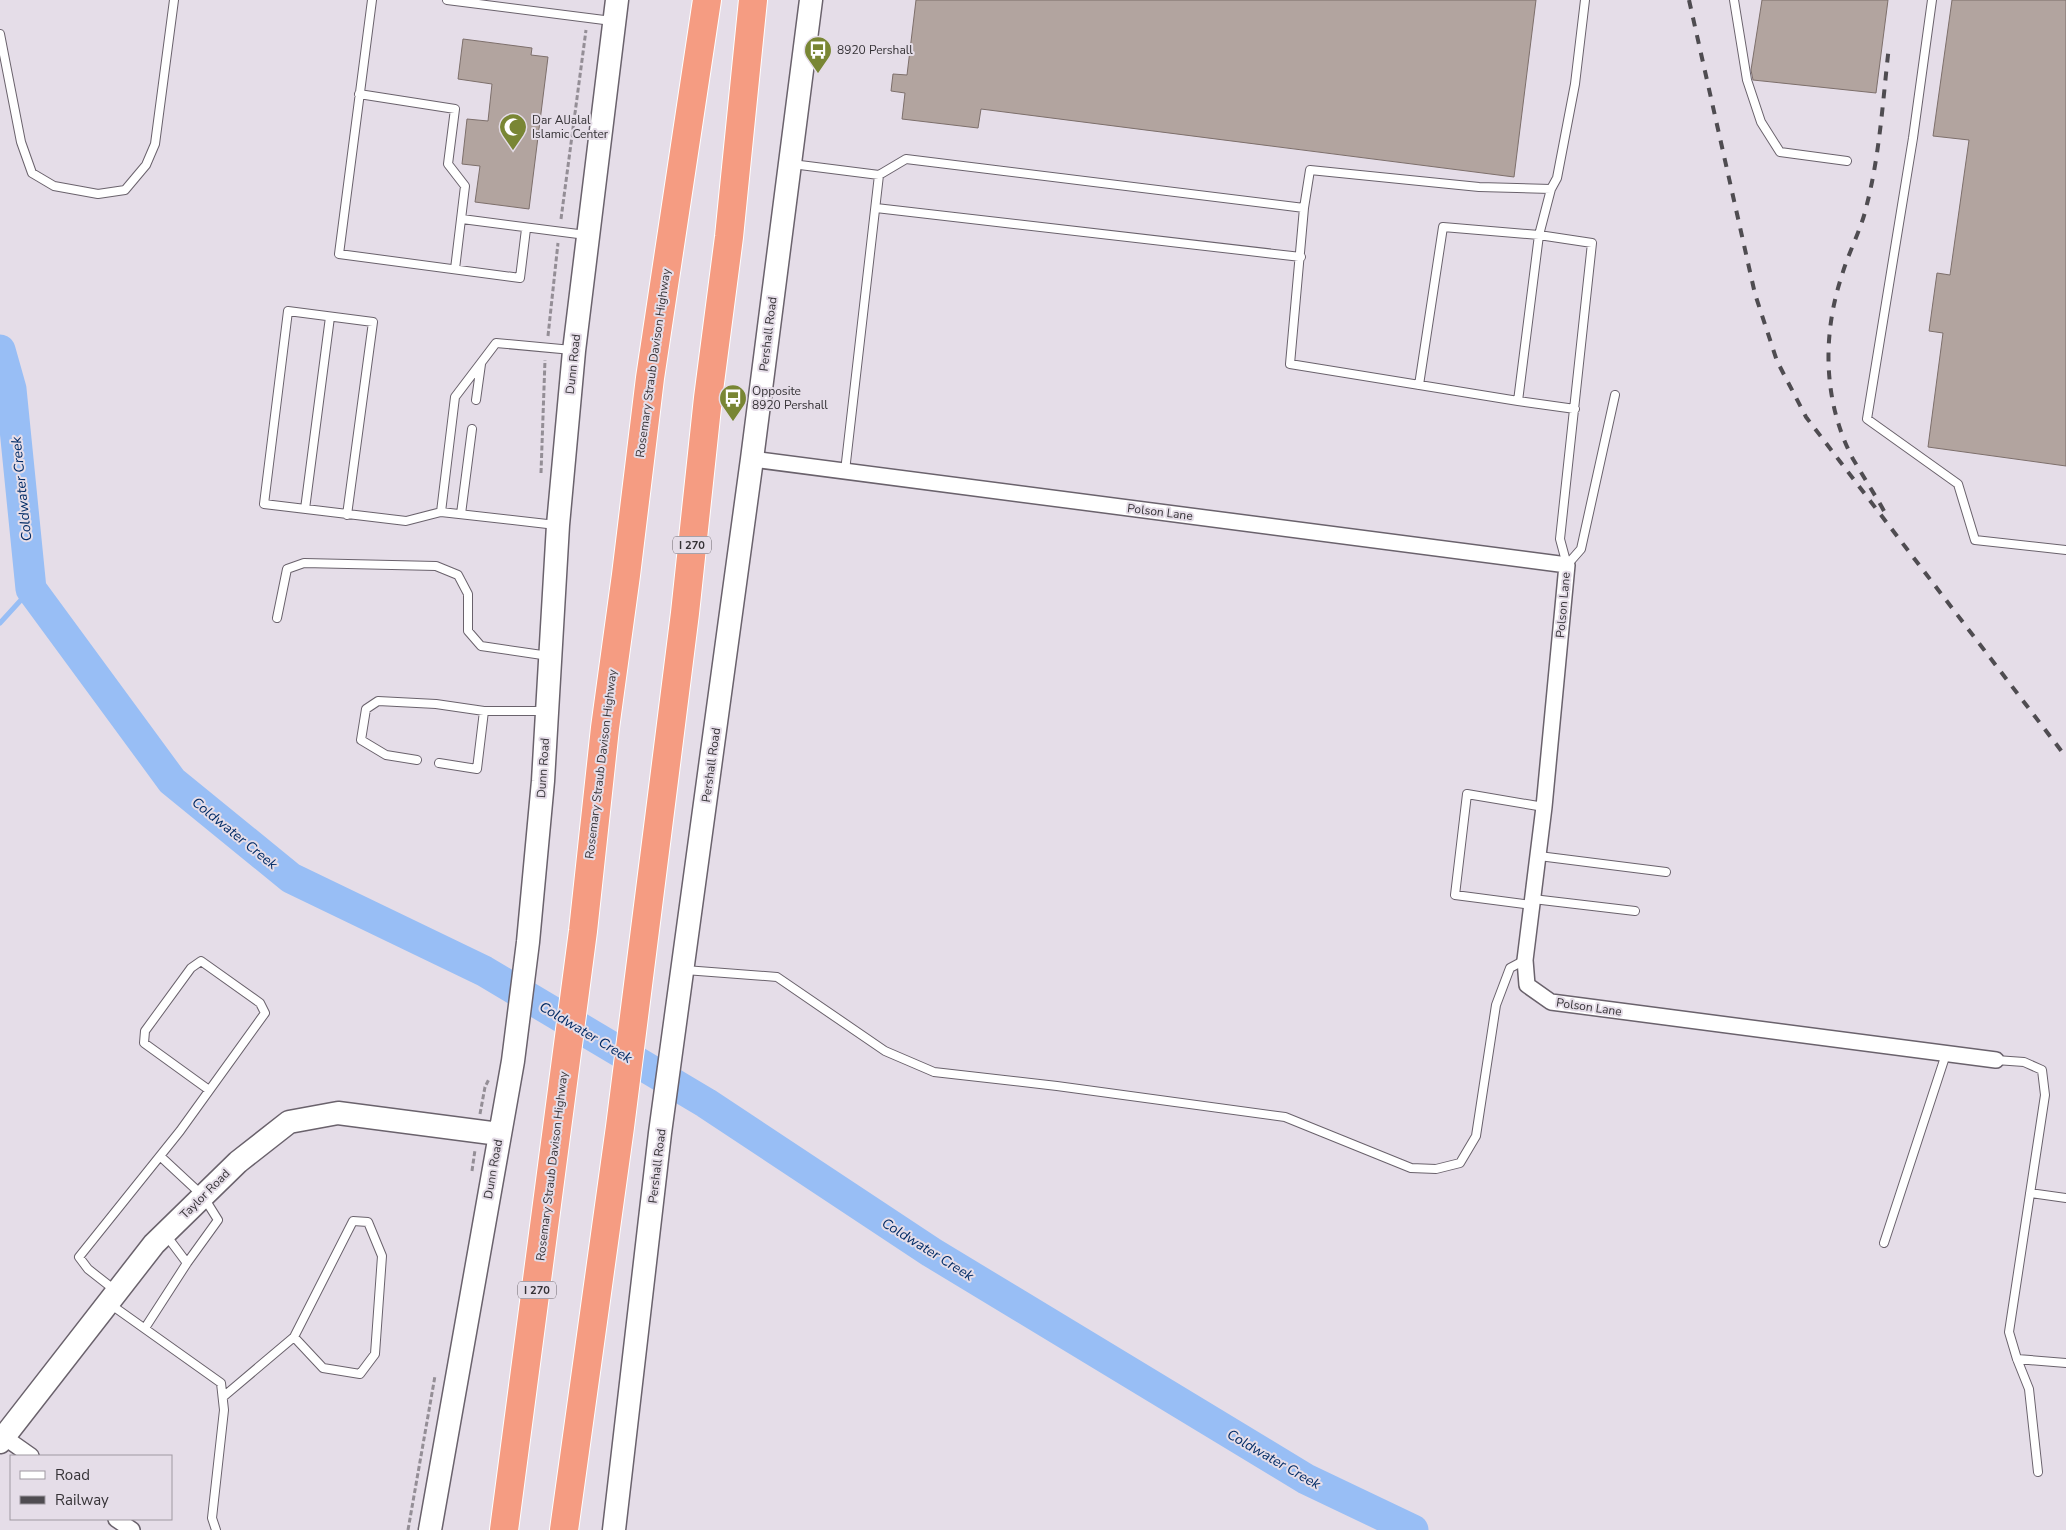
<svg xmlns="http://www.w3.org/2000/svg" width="2066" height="1530" viewBox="0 0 2066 1530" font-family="'Nunito Sans',sans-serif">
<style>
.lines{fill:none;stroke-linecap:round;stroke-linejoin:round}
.stream{stroke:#98bef5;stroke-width:5}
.river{stroke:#98bef5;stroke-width:31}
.building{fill:#b2a49f;stroke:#7d6f6b}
.lane-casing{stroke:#6a626c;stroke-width:10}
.street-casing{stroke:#6a626c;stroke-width:18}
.secondary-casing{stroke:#6a626c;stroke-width:25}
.highway-casing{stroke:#fff;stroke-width:30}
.path{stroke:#948e96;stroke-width:3;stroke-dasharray:5 2.5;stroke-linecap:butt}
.lane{stroke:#fff;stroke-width:8}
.street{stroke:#fff;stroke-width:15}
.secondary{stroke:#fff;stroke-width:22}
.highway{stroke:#f59c82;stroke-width:28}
.rail{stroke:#4f4c51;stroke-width:4;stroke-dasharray:9 9;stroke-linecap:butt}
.labels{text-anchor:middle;stroke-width:4;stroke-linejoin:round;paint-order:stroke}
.shield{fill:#e5dde8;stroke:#6a656b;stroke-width:1}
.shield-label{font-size:11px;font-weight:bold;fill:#353236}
.poi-label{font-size:12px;fill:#353236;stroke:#e5dde8;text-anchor:start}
.street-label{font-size:12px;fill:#353236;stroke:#e5dde8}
.water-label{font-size:14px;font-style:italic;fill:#002b66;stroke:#e5dde8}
</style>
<rect width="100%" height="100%" fill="#e5dde8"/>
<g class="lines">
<path class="stream" d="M 0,623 L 31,589"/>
<path class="river" d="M 0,350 L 11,389 L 31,589 L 172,781 L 291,878 L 484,971 L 706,1103 L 931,1252 L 1306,1479 L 1413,1530"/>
</g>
<path class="building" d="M 916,0 L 1536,0 L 1514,177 L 981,109 L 978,128 L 902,119 L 905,93 L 891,91 L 893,74 L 907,75 Z
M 1762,0 L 1888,0 L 1876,93 L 1753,80 L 1751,70 Z
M 1952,0 L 2066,0 L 2066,466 L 1928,447 L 1943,333 L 1929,331 L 1937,273 L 1950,275 L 1969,140 L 1933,136 Z
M 463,39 L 532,48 L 531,55 L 548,57 L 529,209 L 475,202 L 480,166 L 462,164 L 467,119 L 488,121 L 492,84 L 458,79 Z"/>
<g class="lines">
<g class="lane-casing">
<path id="lane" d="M 372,0 L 339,254 L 520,278 L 526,229
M 447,0 L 612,21
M 1734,0 L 1747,80 L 1761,122 L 1780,152 L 1847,161
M 1932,0 L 1913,138 L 1867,419 L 1958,484 L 1975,540 L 2066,550
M 0,34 L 21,142 L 32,173 L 54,186 L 98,194 L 125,190 L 146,165 L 155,144 L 174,0
M 359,94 L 455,109 L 448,164 L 465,186 L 455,269
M 792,164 L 879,175 L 906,159 L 1304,208 L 1310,170 L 1479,187 L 1551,189 L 1557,178 L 1575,84 L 1585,0
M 876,208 L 1301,257
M 1304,208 L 1290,364 L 1518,401 L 1539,235 L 1551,189
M 462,219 L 586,235
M 1419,385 L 1443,227 L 1539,235 L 1592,243 L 1560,539 L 1567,565
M 476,400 L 481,364
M 1518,401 L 1575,409
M 845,471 L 879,175
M 305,509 L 330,317
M 441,512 L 455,397 L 496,343 L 572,350
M 461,514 L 472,429
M 347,515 L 373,322 L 288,311 L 264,504 L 406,521 L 441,512 L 556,525
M 1567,565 L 1581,549 L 1615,395
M 277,618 L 287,569 L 304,563 L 436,566 L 458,575 L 468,594 L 468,631 L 481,646 L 549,656
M 417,760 L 386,755 L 361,740 L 366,709 L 378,701 L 436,704 L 484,711 L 545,711
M 439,763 L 477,769 L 484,711
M 1539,856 L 1666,872
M 1533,899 L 1635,911
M 1532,905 L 1455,895 L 1467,794 L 1544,807
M 685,970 L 777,977 L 885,1051 L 934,1072 L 1057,1086 L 1285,1117 L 1411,1168 L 1436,1169 L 1460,1163 L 1476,1136 L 1496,1005 L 1510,968 L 1525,960
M 1996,1060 L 2024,1062 L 2042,1070 L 2045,1095 L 2009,1332 L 2017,1359 L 2029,1389 L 2038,1472
M 160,1156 L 203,1196 L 218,1220 L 187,1263
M 2030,1193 L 2066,1198
M 1884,1243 L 1946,1054
M 116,1291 L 88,1269 L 79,1257 L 180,1131 L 265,1013 L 260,1003 L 201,961 L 191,968 L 145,1031 L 144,1043 L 209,1090
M 110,1304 L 221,1383 L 224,1410 L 212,1518 L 216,1530
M 145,1328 L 187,1263 L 166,1235
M 2017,1359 L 2066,1363
M 223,1397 L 294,1337 L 353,1221 L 368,1222 L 382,1256 L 375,1354 L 360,1374 L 323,1368 L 294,1337"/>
</g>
<g class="street-casing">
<path id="street" d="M 752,459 L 1567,565 L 1544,807 L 1525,960 L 1527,985 L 1551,1002 L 1996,1060
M 4,1437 L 31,1456
M 116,1519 L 132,1530"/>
</g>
<g class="secondary-casing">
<path id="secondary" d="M 0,1442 L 154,1244 L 238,1162 L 289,1122 L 338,1113 L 499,1134
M 430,1530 L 513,1061 L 528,942 L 543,781 L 558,525 L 574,351 L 617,0
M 614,1530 L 660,1133 L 752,459 L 811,0"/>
</g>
<g class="highway-casing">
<path id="highway" d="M 504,1530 L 583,931 L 605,728 L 626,575 L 650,378 L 707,0
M 564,1530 L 620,1127 L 664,780 L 685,613 L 708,398 L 729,237 L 753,0"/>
</g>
<path class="path" d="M 561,219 L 586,30
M 548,336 L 558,243
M 541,473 L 545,360
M 480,1114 L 485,1087 L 489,1079
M 472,1171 L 475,1150
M 408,1530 L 435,1376"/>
<use href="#lane" class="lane"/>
<use href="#street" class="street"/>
<use href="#secondary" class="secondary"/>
<use href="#highway" class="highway"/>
<path class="rail" d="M 1689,0 L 1755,294 L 1777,361 L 1806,417 L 2066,757
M 1884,511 C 1874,493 1863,476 1853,459 C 1823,402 1822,335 1842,275 C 1849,251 1862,228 1867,204 C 1880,153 1883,98 1889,46"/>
</g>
<defs>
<g id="bus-pin" transform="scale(1.4375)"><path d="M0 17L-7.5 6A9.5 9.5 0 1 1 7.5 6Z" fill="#798634" stroke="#e5dde8"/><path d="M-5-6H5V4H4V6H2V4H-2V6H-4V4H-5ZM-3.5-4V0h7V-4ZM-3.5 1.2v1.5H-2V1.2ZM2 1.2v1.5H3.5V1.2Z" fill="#fff"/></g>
<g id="mosque-pin" transform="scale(1.4375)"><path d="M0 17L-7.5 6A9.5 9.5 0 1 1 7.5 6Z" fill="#798634" stroke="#e5dde8"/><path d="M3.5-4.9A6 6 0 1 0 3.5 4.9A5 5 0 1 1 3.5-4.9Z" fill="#fff"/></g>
</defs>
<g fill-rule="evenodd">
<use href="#bus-pin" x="818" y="50"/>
<use href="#mosque-pin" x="513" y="127"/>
<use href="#bus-pin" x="733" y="398"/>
</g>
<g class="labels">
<g class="shield">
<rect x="673" y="536.5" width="38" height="17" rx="4"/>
<rect x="518" y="1281.5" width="38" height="17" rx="4"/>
</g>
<g class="shield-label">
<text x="692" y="549">I 270</text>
<text x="537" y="1294">I 270</text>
</g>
<g class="poi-label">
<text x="837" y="54">8920 Pershall</text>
<text x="532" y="124">Dar AlJalal<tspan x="532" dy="14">Islamic Center</tspan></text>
<text x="752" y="395">Opposite<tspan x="752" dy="14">8920 Pershall</tspan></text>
</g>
<g class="street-label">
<text transform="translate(768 334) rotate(-83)" y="4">Pershall Road</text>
<text transform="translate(653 363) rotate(-82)" y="4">Rosemary Straub Davison Highway</text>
<text transform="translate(573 364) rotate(-84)" y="4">Dunn Road</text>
<text transform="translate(1160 512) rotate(7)" y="4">Polson Lane</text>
<text transform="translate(1563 605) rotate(-85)" y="4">Polson Lane</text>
<text transform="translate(601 764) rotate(-83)" y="4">Rosemary Straub Davison Highway</text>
<text transform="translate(711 765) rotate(-82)" y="4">Pershall Road</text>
<text transform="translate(543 768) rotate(-86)" y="4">Dunn Road</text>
<text transform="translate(1589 1007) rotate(8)" y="4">Polson Lane</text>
<text transform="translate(552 1166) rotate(-83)" y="4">Rosemary Straub Davison Highway</text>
<text transform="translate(657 1166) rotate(-83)" y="4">Pershall Road</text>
<text transform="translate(493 1169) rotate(-80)" y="4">Dunn Road</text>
<text transform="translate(205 1194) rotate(-45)" y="4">Taylor Road</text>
</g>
<g class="water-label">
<text transform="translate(21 489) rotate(-96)" y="5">Coldwater Creek</text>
<text transform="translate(235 833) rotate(39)" y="5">Coldwater Creek</text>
<text transform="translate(586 1032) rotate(31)" y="5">Coldwater Creek</text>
<text transform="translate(928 1249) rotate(32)" y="5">Coldwater Creek</text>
<text transform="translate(1274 1459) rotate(30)" y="5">Coldwater Creek</text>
</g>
</g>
<rect x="10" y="1455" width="162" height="65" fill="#e5dde8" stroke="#9f99a1"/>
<rect x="20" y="1471" width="25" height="8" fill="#ffffff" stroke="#9f99a1"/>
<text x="55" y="1480" font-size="15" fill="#353236">Road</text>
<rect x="20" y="1496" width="25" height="8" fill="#4f4c51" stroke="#9f99a1"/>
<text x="55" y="1505" font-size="15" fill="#353236">Railway</text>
</svg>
